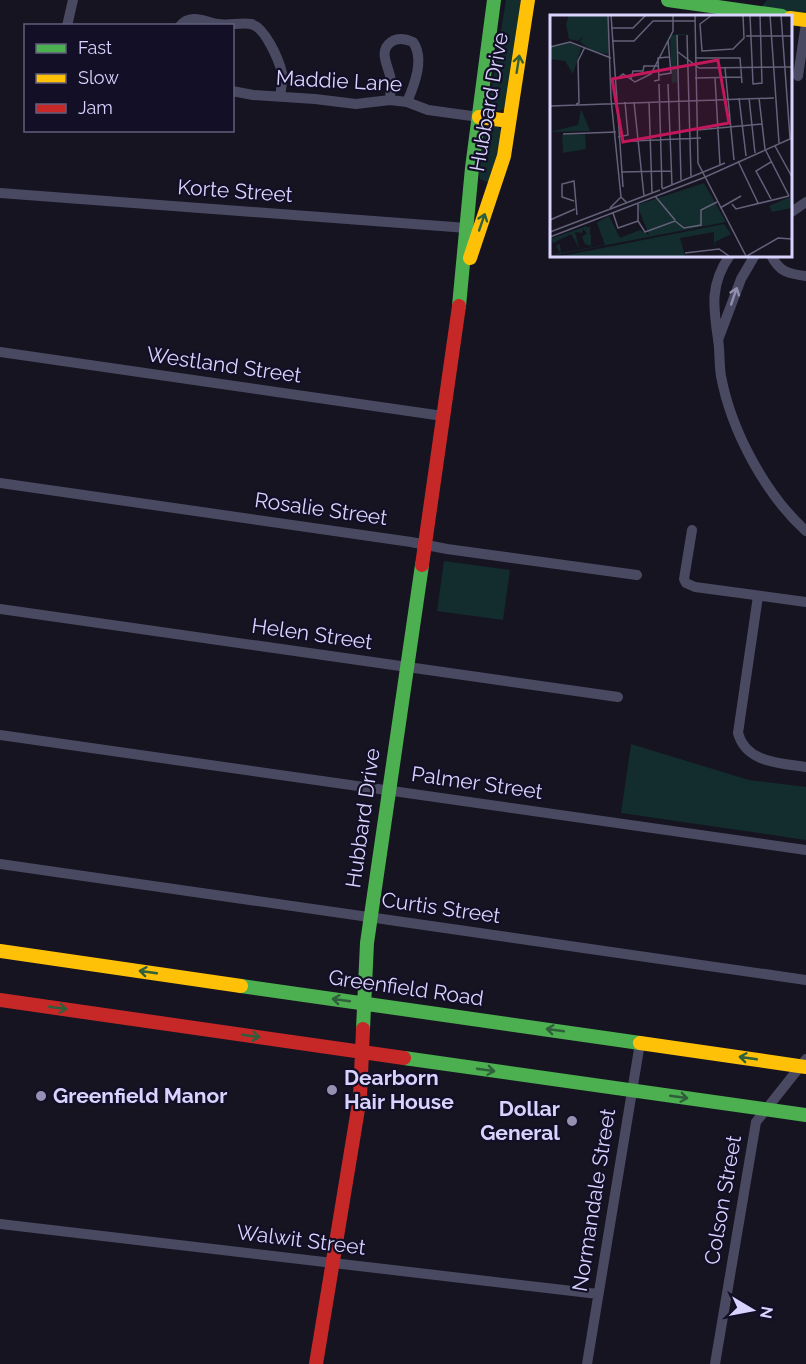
<svg xmlns="http://www.w3.org/2000/svg" width="806" height="1364" viewBox="0 0 806 1364" font-family="Raleway,sans-serif">
<style>
.green{fill:#132c2d}
.lines{fill:none;stroke-linecap:round;stroke-linejoin:round}
.street{stroke:#4a4962;stroke-width:10}
.fast{stroke:#4caf50;stroke-width:14}
.slow{stroke:#ffc107;stroke-width:14}
.jam{stroke:#c62828;stroke-width:14}
.oneway{stroke:#305f3b}
.oneway2{stroke:#928eb0}
.poi-dot{fill:#9591b1;stroke:#130f26;stroke-width:2}
.labels{text-anchor:middle;stroke-width:4.5;stroke-linejoin:round;paint-order:stroke}
.street-label{font-size:21px;fill:#d9d4ff;stroke:#130f26}
.poi-label{font-size:21px;font-weight:bold;fill:#d9d4ff;stroke:#130f26;text-anchor:start}
.inset-road{fill:none;stroke:#64617a;stroke-width:1.5}
.view{fill:#c2185b;fill-opacity:0.15;stroke:#c2185b;stroke-width:3}
.inset-edge{fill:none;stroke:#d9d4ff;stroke-width:3}
</style>
<rect width="100%" height="100%" fill="#161421"/>
<path class="green" d="M 506,0 L 521,0 L 504,110 L 496,111 L 491,109 L 489,103 Z
M 767,0 L 806,0 L 806,15 L 761,7 Z
M 491,126 L 499,127 L 503,133 L 489,183 L 480,179 L 479,173 L 485,130 Z
M 444,561 L 510,570 L 503,620 L 437,611 Z
M 631,744 L 749,780 L 806,787 L 806,840 L 621,813 Z"/>
<g class="lines">
<path class="street" d="M 67,26 L 73,0
M 180,26 C 191,13 205,22 218,24 C 229,26 240,22 251,24 C 265,27 279,60 282,73 C 283,81 281,89 280,96
M 798,76 L 806,23
M 232,91 L 253,95 L 315,99 L 356,104 L 390,100 L 407,102 L 428,110 L 479,117
M 390,100 C 390,94 391,88 391,81 C 390,68 377,52 391,42 C 398,37 406,39 413,42 C 425,59 414,86 407,102
M 0,193 L 467,228
M 790,213 L 806,202
M 730,255 C 710,284 713,306 718,339 C 720,351 719,364 721,376 C 731,430 765,494 806,531
M 771,255 C 779,272 789,274 806,276
M 718,340 L 741,279 L 755,255
M 0,352 L 443,416
M 0,483 L 411,542 L 447,549 L 637,575
M 692,530 L 684,579 L 686,583 L 695,587 L 806,602
M 758,596 L 738,733 C 746,763 780,763 806,767
M 0,609 L 618,697
M 0,735 L 806,850
M 0,864 L 806,980
M 0,1224 L 598,1294
M 587,1364 L 640,1043
M 715,1364 L 756,1122 L 806,1059"/>
<path class="fast" d="M 668,0 L 782,16
M 459,306 L 472,168 L 494,0
M 241,986 L 640,1043
M 363,1029 L 367,943 L 422,565
M 404,1058 L 806,1115"/>
<path class="slow" d="M 790,18 L 806,20
M 479,117 L 509,121
M 470,258 L 504,156 L 528,0
M 0,951 L 241,986
M 640,1043 L 806,1067"/>
<path class="jam" d="M 422,565 L 459,306
M 0,1000 L 404,1058
M 316,1364 L 360,1097 L 363,1029"/>
</g>
<defs><path id="oneway-shaft" d="M-6 0H5M1.5-3L5.5 0L1.5 3" fill="none" stroke-width="1.6" stroke-linecap="round" stroke-linejoin="round" transform="scale(1.5)"/></defs>
<g class="oneway">
<use href="#oneway-shaft" transform="translate(518 64) rotate(-81)"/>
<use href="#oneway-shaft" transform="translate(482 222) rotate(-71)"/>
<use href="#oneway-shaft" transform="translate(148 972) rotate(-172)"/>
<use href="#oneway-shaft" transform="translate(341 1000) rotate(-172)"/>
<use href="#oneway-shaft" transform="translate(58 1008) rotate(8)"/>
<use href="#oneway-shaft" transform="translate(555 1030) rotate(-172)"/>
<use href="#oneway-shaft" transform="translate(251 1036) rotate(8)"/>
<use href="#oneway-shaft" transform="translate(748 1058) rotate(-172)"/>
<use href="#oneway-shaft" transform="translate(486 1070) rotate(8)"/>
<use href="#oneway-shaft" transform="translate(679 1097) rotate(8)"/>
</g>
<use class="oneway2" href="#oneway-shaft" transform="translate(734 296) rotate(-71)"/>
<g class="poi-dot">
<circle cx="332" cy="1090" r="6"/>
<circle cx="41" cy="1096" r="6"/>
<circle cx="572" cy="1121" r="6"/>
</g>
<g class="labels">
<g class="street-label">
<text transform="translate(339 81) rotate(3)" y="7">Maddie Lane</text>
<text transform="translate(489 102) rotate(-80)" y="7">Hubbard Drive</text>
<text transform="translate(235 191) rotate(4)" y="7">Korte Street</text>
<text transform="translate(224 365) rotate(8)" y="7">Westland Street</text>
<text transform="translate(321 509) rotate(8)" y="7">Rosalie Street</text>
<text transform="translate(312 634) rotate(8)" y="7">Helen Street</text>
<text transform="translate(477 783) rotate(8)" y="7">Palmer Street</text>
<text transform="translate(363 818) rotate(-82)" y="7">Hubbard Drive</text>
<text transform="translate(441 908) rotate(8)" y="7">Curtis Street</text>
<text transform="translate(406 988) rotate(8)" y="7">Greenfield Road</text>
<text transform="translate(594 1200) rotate(-81)" y="7">Normandale Street</text>
<text transform="translate(723 1200) rotate(-80)" y="7">Colson Street</text>
<text transform="translate(301 1240) rotate(7)" y="7">Walwit Street</text>
</g>
<g class="poi-label">
<text x="344" y="1085">Dearborn<tspan x="344" dy="24">Hair House</tspan></text>
<text x="53" y="1103">Greenfield Manor</text>
<text x="560" y="1116" text-anchor="end">Dollar<tspan x="560" dy="24">General</tspan></text>
</g>
</g>
<g transform="translate(550 15)">
<rect width="242" height="242" fill="#161421"/>
<path d="M 19,0 L 58,0 L 58,39 L 35,34 L 41,35 L 30,27 L 33,21 L 28,26 L 19,24 L 16,9 ZM 145,18 L 126,21 L 127,67 L 122,68 L 120,20 ZM 18,27 L 31,33 L 23,59 L 15,46 L 0,44 L 0,32 ZM 31,94 L 40,116 L 0,117 L 28,110 ZM 35,119 L 36,134 L 13,138 L 12,120 ZM 154,168 L 176,207 L 0,241 L 10,238 L 6,231 L 10,229 L 11,238 L 55,230 L 47,208 L 40,211 L 40,220 L 37,219 L 41,220 L 41,231 L 35,229 L 32,222 L 37,218 L 33,214 L 32,218 L 25,217 L 29,233 L 21,219 L 3,228 L 0,224 L 37,211 L 37,213 L 59,201 L 70,223 L 90,215 L 99,220 L 87,190 ZM 240,182 L 241,193 L 222,197 L 219,191 ZM 174,209 L 181,219 L 165,227 L 164,233 L 164,217 L 130,223 L 135,241 L 12,241 Z" fill="#132c2d"/>
<path class="inset-road" d="M 58,0 L 61,84 L 71,182M 61,0 L 73,172M 145,0 L 148,148 L 196,241M 162,0 L 150,9 L 152,36 L 183,34 L 194,23 L 193,0M 200,0 L 203,69 L 212,68 L 210,0M 220,0 L 229,128M 231,0 L 240,123M 61,13 L 83,13 L 96,0M 127,20 L 131,165M 137,20 L 141,161M 196,21 L 242,21M 62,26 L 84,26 L 103,6 L 145,6M 0,32 L 20,27 L 61,43M 128,37 L 149,53 L 242,52M 145,43 L 190,43 L 192,68M 175,53 L 184,145M 109,60 L 121,58 L 118,25M 68,63 L 73,59 L 85,67 L 101,59 L 123,16 L 123,0M 145,63 L 192,62M 165,63 L 170,150M 81,64 L 83,56 L 93,56 L 94,51 L 108,51M 104,66 L 109,65 L 108,43 L 119,42M 109,69 L 112,173M 118,69 L 122,170M 189,83 L 196,141M 199,83 L 205,138M 209,83 L 215,134 L 239,181M 84,87 L 94,181M 99,87 L 102,178M 26,89 L 29,88 L 28,46 L 35,32M 0,91 L 224,83M 147,115 L 212,109M 13,119 L 66,117M 68,122 L 78,120 L 75,87M 82,126 L 151,123M 225,131 L 242,162M 188,146 L 208,188M 71,157 L 121,156M 112,174 L 175,148M 105,181 L 125,205M 221,184 L 206,156 L 221,147M 24,186 L 12,182 L 12,169 L 24,166 L 27,200M 88,189 L 88,206 L 95,217 L 125,206 L 134,213 L 151,210 L 151,195 L 167,187M 182,189 L 186,194 L 239,181M 60,193 L 71,182 L 77,188M 170,193 L 191,181M 63,198 L 68,213 L 88,206M 0,205 L 25,194M 0,217 L 110,175M 0,222 L 153,163 L 242,123M 135,238 L 169,234 L 179,241M 197,241 L 228,223 L 242,224"/>
<path class="view" d="M 168,45 L 179,108 L 73,127 L 62,64 Z"/>
<rect width="242" height="242" class="inset-edge"/>
</g>
<rect x="24" y="24" width="210" height="108" fill="#130f26" stroke="#625e7d" stroke-width="1.5"/>
<rect x="36" y="44" width="30" height="9" fill="#4caf50" stroke="#625e7d" stroke-width="1.5"/>
<text x="78" y="54" font-size="18" fill="#d9d4ff">Fast</text>
<rect x="36" y="74" width="30" height="9" fill="#ffc107" stroke="#625e7d" stroke-width="1.5"/>
<text x="78" y="84" font-size="18" fill="#d9d4ff">Slow</text>
<rect x="36" y="104" width="30" height="9" fill="#c62828" stroke="#625e7d" stroke-width="1.5"/>
<text x="78" y="114" font-size="18" fill="#d9d4ff">Jam</text>
<g transform="translate(752 1310) rotate(100)" stroke="#130f26" stroke-width="4.5" paint-order="stroke">
<path d="M0-4.5L10 22L0 15L-10 22Z" fill="#d9d4ff"/>
<text y="-9" font-size="16" font-weight="bold" text-anchor="middle" fill="#d9d4ff">N</text>
</g>
</svg>
